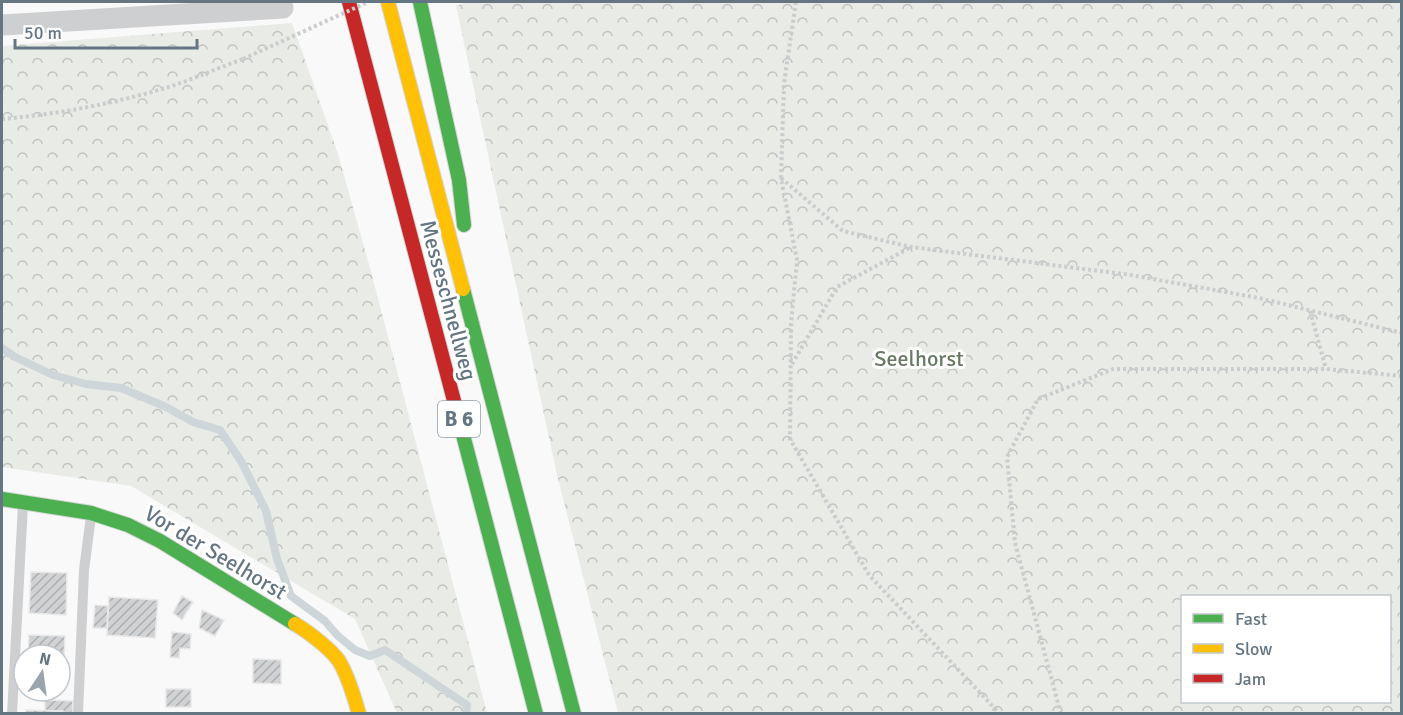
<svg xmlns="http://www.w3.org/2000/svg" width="1403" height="715" viewBox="0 0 1403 715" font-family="Signika,sans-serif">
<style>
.forest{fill:url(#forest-crowns);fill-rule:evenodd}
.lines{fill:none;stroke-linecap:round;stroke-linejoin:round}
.stream{stroke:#ced6d9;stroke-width:8}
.building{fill:url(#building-hatch);stroke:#e8e8e8;stroke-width:1.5}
.fast-casing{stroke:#d5d6d7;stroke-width:16}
.slow-casing{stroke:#d5d6d7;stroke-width:16}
.jam-casing{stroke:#d5d6d7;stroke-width:16}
.path{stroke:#cbcccd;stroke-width:4;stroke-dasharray:3 3;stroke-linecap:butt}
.lane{stroke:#cecfd0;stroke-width:10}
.street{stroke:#cecfd0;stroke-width:21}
.fast{stroke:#4caf50;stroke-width:14}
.slow{stroke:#ffc107;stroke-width:14}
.jam{stroke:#c62828;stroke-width:14}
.path-bridge{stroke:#cbcccd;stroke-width:4;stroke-dasharray:3 3;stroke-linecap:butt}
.labels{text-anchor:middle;stroke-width:6;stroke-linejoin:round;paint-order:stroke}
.shield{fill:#fff;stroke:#939fa8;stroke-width:1.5}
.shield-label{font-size:21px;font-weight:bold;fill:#657683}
.street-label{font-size:22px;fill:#657683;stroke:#fff}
.park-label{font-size:22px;fill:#687a64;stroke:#fff}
</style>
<defs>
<pattern id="forest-crowns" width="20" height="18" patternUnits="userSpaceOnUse" patternTransform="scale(1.5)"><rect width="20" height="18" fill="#e8ebe6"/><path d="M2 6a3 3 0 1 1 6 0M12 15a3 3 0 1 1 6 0" fill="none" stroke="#c0c3c0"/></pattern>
<pattern id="building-hatch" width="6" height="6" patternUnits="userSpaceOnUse" patternTransform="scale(1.5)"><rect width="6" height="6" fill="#d0d2d3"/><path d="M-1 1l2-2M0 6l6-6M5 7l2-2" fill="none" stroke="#acafb1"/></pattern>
</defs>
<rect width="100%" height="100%" fill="#f9f9f9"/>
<path class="forest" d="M 467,2 L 1401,2 L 1401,713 L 618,713 L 557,475 L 456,6 ZM 1182,596 L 1390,596 L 1390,702 L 1182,702 Z
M 292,23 L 338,154 L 370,268 L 487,713 L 397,713 L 355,619 L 131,486 L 2,467 L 2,46 Z"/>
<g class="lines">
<path class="stream" d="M 2,348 L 15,357 L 53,375 L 86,384 L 121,388 L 164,406 L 193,422 L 220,430 L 241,461 L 266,511 L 277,559 L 291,596 L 325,621 L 337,635 L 355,650 L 370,656 L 385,650 L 467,705 L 466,714"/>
</g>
<path class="building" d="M 31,572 L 67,573 L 66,615 L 29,613 Z
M 182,596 L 193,602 L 182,620 L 173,613 Z
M 109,597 L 158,600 L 155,638 L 107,635 Z
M 95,605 L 108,606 L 107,628 L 93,628 Z
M 202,610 L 224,620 L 215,636 L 199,628 Z
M 172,632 L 191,634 L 190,649 L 180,648 L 179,658 L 170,657 Z
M 29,635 L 65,636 L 63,684 L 60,684 L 60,655 L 28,655 Z
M 253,659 L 281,660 L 281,684 L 253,683 Z
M 166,689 L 191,689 L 191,707 L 166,707 Z
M 45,700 L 73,701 L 72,714 L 45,710 Z
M 26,710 L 63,711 L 62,714 L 26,714 Z"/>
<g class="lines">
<g class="fast-casing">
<path id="fast" d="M 420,2 L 459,180 L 464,225
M 463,289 L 574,714
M 462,431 L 536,714
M 2,499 L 91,513 L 128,525 L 160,541 L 295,624"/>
</g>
<g class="slow-casing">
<path id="slow" d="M 388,2 L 463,289
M 295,624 C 307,631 331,649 339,661 C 348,676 354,696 359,714"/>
</g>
<g class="jam-casing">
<path id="jam" d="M 349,2 L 462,431"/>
</g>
<path class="path" d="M 796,2 L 784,83 L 781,178 L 797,260 L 791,324 L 790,439 L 869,575 L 1000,714
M 2,119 C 61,114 122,102 178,84 C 200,76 221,67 243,59
M 781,178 L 843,231 L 911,247 L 1131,275 L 1259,298 L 1402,333
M 1310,311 L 1326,369
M 792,364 L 837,287 L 911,247
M 1061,714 L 1015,543 L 1007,457 L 1038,399 L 1113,369 L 1326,369 L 1402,376"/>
<path class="lane" d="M 12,714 L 23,504
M 78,714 L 84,570 L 91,516"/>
<path class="street" d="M 2,25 L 283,8"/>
<use href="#fast" class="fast"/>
<use href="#slow" class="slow"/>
<use href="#jam" class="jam"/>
<path class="path-bridge" d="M 243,59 L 368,2"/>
</g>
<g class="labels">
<rect class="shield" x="438" y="401" width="42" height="36" rx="4.5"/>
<g class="shield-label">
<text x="459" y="426">B 6</text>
</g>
<g class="street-label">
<text transform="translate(449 300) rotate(75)" y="8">Messeschnellweg</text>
<text transform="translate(216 552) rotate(31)" y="8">Vor der Seelhorst</text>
</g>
<g class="park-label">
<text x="919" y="366">Seelhorst</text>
</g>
</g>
<rect width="1403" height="715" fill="none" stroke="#657683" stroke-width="6"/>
<rect x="1181" y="595" width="210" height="108" fill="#ffffff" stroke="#c1c8cd" stroke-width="1.5"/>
<rect x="1193" y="614" width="30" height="9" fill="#4caf50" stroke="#c1c8cd" stroke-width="1.5"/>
<text x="1235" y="625" font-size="18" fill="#657683">Fast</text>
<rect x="1193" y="644" width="30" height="9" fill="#ffc107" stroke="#c1c8cd" stroke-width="1.5"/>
<text x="1235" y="655" font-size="18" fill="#657683">Slow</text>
<rect x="1193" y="674" width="30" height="9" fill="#c62828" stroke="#c1c8cd" stroke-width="1.5"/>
<text x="1235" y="685" font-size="18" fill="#657683">Jam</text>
<g transform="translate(42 673) rotate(13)"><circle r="28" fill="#ffffff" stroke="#c1c8cd" stroke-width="1.5"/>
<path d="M0-4.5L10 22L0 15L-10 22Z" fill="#99a4ac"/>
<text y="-9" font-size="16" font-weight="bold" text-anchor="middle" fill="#657683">N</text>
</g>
<path d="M15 39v9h182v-9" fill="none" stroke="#657683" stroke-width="3"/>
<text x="24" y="39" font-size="18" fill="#657683" stroke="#ffffff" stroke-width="4.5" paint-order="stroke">50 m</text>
</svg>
